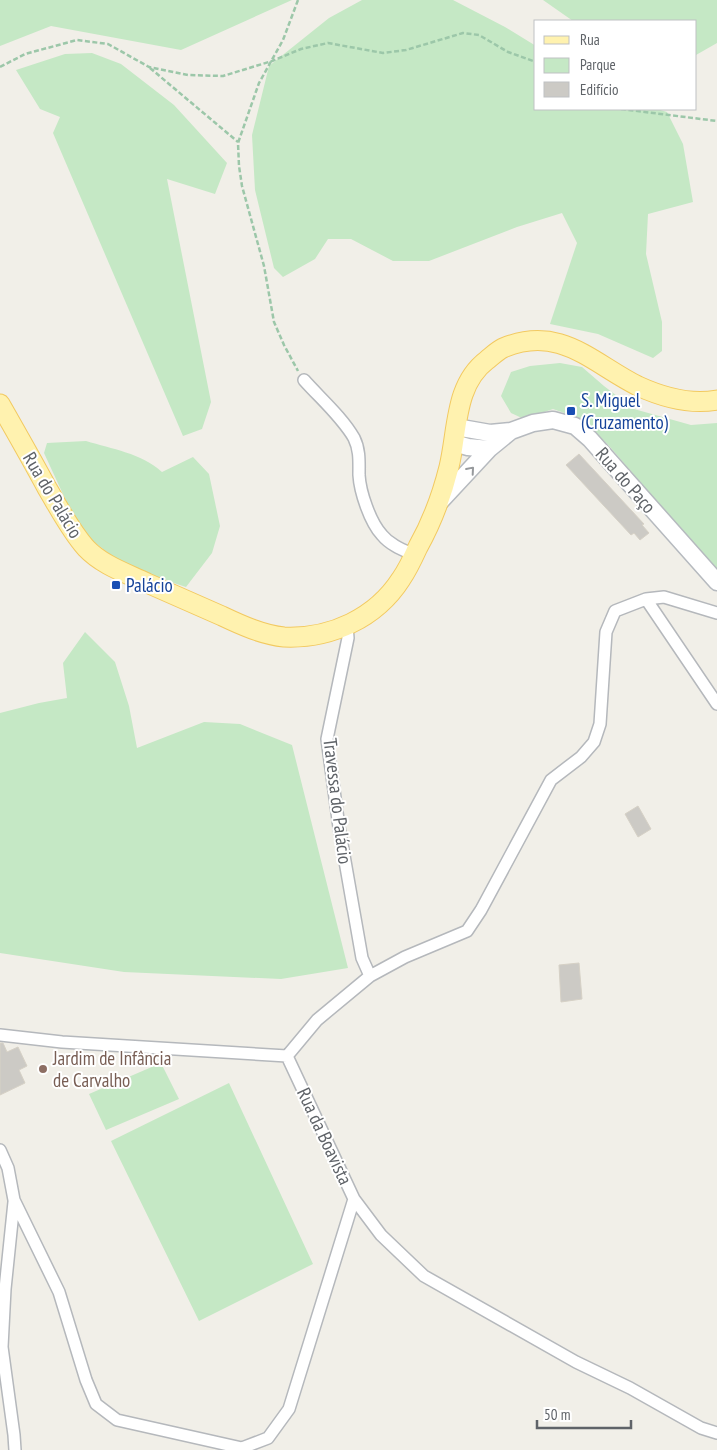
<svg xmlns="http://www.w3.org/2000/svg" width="717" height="1450" viewBox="0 0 717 1450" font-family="'PT Sans Narrow',sans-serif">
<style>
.green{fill:#c5e8c5}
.building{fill:#cccac5;stroke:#d6d1c6}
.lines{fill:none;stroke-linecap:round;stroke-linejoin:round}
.street-casing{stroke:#b5b8bc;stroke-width:14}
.secondary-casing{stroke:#b6babf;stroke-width:19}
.primary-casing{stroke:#f2c960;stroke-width:21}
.path{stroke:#9cc7a9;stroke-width:2.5;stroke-dasharray:5 2.5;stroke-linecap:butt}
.street{stroke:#fff;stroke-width:11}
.secondary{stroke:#fff;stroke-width:16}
.primary{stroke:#fff2af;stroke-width:19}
.oneway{stroke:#979a9d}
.transit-dot{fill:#1a4fb4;stroke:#fff;stroke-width:2}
.education-dot{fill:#8d6e63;stroke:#fff;stroke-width:2}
.labels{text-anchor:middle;stroke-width:4;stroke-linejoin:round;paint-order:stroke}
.transit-label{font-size:19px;fill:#164399;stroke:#fff;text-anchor:start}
.street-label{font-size:19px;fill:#5f6368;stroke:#fff}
.education-label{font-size:19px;fill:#785e54;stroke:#fff;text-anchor:start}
</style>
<rect width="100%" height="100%" fill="#f1efe8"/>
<path class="green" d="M 0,0 L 292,0 L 181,50 L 51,26 L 0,46 Z
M 362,0 L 453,0 L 505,27 L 536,46 L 536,109 L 657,109 L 667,112 L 683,144 L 693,202 L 648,214 L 646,254 L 662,322 L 662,351 L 653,358 L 598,334 L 550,324 L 577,243 L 562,213 L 517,227 L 429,261 L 393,261 L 351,239 L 328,239 L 315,259 L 283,277 L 274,268 L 255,190 L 252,135 L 269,66 L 329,18 Z
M 543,0 L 717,0 L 717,43 L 696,55 L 696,21 L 573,21 Z
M 92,53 L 121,64 L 174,105 L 227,163 L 215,194 L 167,179 L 211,402 L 202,429 L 183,436 L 53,133 L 60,117 L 40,109 L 16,70 L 65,54 Z
M 560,363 L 582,367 L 604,386 L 634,409 L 691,425 L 717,423 L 717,571 L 610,447 L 584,420 L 553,409 L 524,419 L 511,413 L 501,396 L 511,372 L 530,366 Z
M 86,441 C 112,449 141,453 162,472 L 193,457 L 209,474 L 220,526 L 212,553 L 186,587 L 146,574 L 124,565 L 94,542 L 74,518 L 44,453 L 47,443 Z
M 85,632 L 115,662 L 129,706 L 137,748 L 204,722 L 240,724 L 292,745 L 348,968 L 281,979 L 124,972 L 0,953 L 0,713 L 39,703 L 67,698 L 63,663 Z
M 161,1063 L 179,1099 L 106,1130 L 89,1094 Z
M 229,1083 L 313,1264 L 199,1321 L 111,1141 Z"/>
<path class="building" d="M 579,454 L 644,524 L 642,525 L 649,533 L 640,540 L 634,533 L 631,535 L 566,465 Z
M 638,806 L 651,829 L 638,837 L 625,814 Z
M 579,963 L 582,999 L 561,1002 L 559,965 Z
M 0,1043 L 3,1043 L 7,1052 L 18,1047 L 27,1066 L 19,1070 L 25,1083 L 0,1095 Z"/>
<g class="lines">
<g class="street-casing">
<path id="street" d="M 304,380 C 320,398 342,417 354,438 C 360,450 359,462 359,475 C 360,492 370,522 382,535 C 390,545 403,550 414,555
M 646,599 L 717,704
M 347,626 L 348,638 L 327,739 L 339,827 L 362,958 L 370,976
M 0,1035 L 62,1042 L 287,1056
M 0,1150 L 8,1168 L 14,1200 L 59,1292 L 86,1380 L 96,1404 L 117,1420 L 242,1448 L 268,1438 L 289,1409 L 354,1199 L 287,1056 L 317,1020 L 370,976 L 405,957 L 467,931 L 481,910 L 551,780 L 581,757 L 594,742 L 600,724 L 606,632 L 615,611 L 646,599 L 664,597 L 717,613
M 354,1199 L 381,1235 L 424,1276 L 576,1362 L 630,1388 L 701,1428 L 717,1433
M 14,1202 L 5,1289 L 2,1347 L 14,1435 L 15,1450"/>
</g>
<g class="secondary-casing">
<path id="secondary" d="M 456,427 L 490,433 L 511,431 L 533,423 L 553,420 L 575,426 L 590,439 L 717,582
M 454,443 L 468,447 L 489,449
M 437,505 L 489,449 L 511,431"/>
</g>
<g class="primary-casing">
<path id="primary" d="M 0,404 C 16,432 32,460 47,488 C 59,508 70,530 86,548 C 102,565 126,573 147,583 C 172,594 197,605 222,616 C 241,625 263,635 284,637 C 331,639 376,618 401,579 C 408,569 413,558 418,547 C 432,522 442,495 449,467 C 458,430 454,385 487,360 C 492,356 497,351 503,348 C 560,324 592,363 638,386 C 662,397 690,405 717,400"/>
</g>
<path class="path" d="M 298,0 L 283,40 L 259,83 L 238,143 L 239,166 L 242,186 L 264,266 L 274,322 L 284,345 L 298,371
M 0,67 L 25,54 L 77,40 L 108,44 L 149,67 L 188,75 L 223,76 L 272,61 L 301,49 L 328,43 L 383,53 L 406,50 L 463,33 L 479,35 L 508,52 L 536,62
M 150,68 L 238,142
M 621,109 L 717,121"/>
<use href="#street" class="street"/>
<use href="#secondary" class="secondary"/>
<use href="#primary" class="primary"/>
</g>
<defs><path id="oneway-chevron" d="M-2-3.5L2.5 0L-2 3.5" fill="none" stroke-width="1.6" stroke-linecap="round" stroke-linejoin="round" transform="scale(1.25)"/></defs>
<use class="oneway" href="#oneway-chevron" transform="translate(471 470) rotate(-49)"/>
<g class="transit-dot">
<rect x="566" y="406" width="10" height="10" rx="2.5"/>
<rect x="111" y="580" width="10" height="10" rx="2.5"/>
</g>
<circle class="education-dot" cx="43" cy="1069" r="5"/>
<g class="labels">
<g class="transit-label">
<text x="581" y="407">S. Miguel<tspan x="581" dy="22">(Cruzamento)</tspan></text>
<text x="126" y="592">Palácio</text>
</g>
<g class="street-label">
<text transform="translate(626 480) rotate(49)" y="7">Rua do Paço</text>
<text transform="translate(53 495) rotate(59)" y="7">Rua do Palácio</text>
<text transform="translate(338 801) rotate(83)" y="7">Travessa do Palácio</text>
<text transform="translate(325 1136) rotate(65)" y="7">Rua da Boavista</text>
</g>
<g class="education-label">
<text x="53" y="1065">Jardim de Infância<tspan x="53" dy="22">de Carvalho</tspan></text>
</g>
</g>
<rect x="534" y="20" width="162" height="90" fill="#ffffff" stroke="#bfc1c3"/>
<rect x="544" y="36" width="25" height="8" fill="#fff2af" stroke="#bfc1c3"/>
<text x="580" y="45" font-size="15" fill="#5f6368">Rua</text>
<rect x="544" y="58" width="25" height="15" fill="#c5e8c5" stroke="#bfc1c3"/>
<text x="580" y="70" font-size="15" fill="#5f6368">Parque</text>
<rect x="544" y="82" width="25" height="15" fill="#cccac5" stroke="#bfc1c3"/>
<text x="580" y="95" font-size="15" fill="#5f6368">Edifício</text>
<path d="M537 1420v8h94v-8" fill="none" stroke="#5f6368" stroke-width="2.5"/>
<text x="544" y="1420" font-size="15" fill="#5f6368" stroke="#ffffff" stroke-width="4" paint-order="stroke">50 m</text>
</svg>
